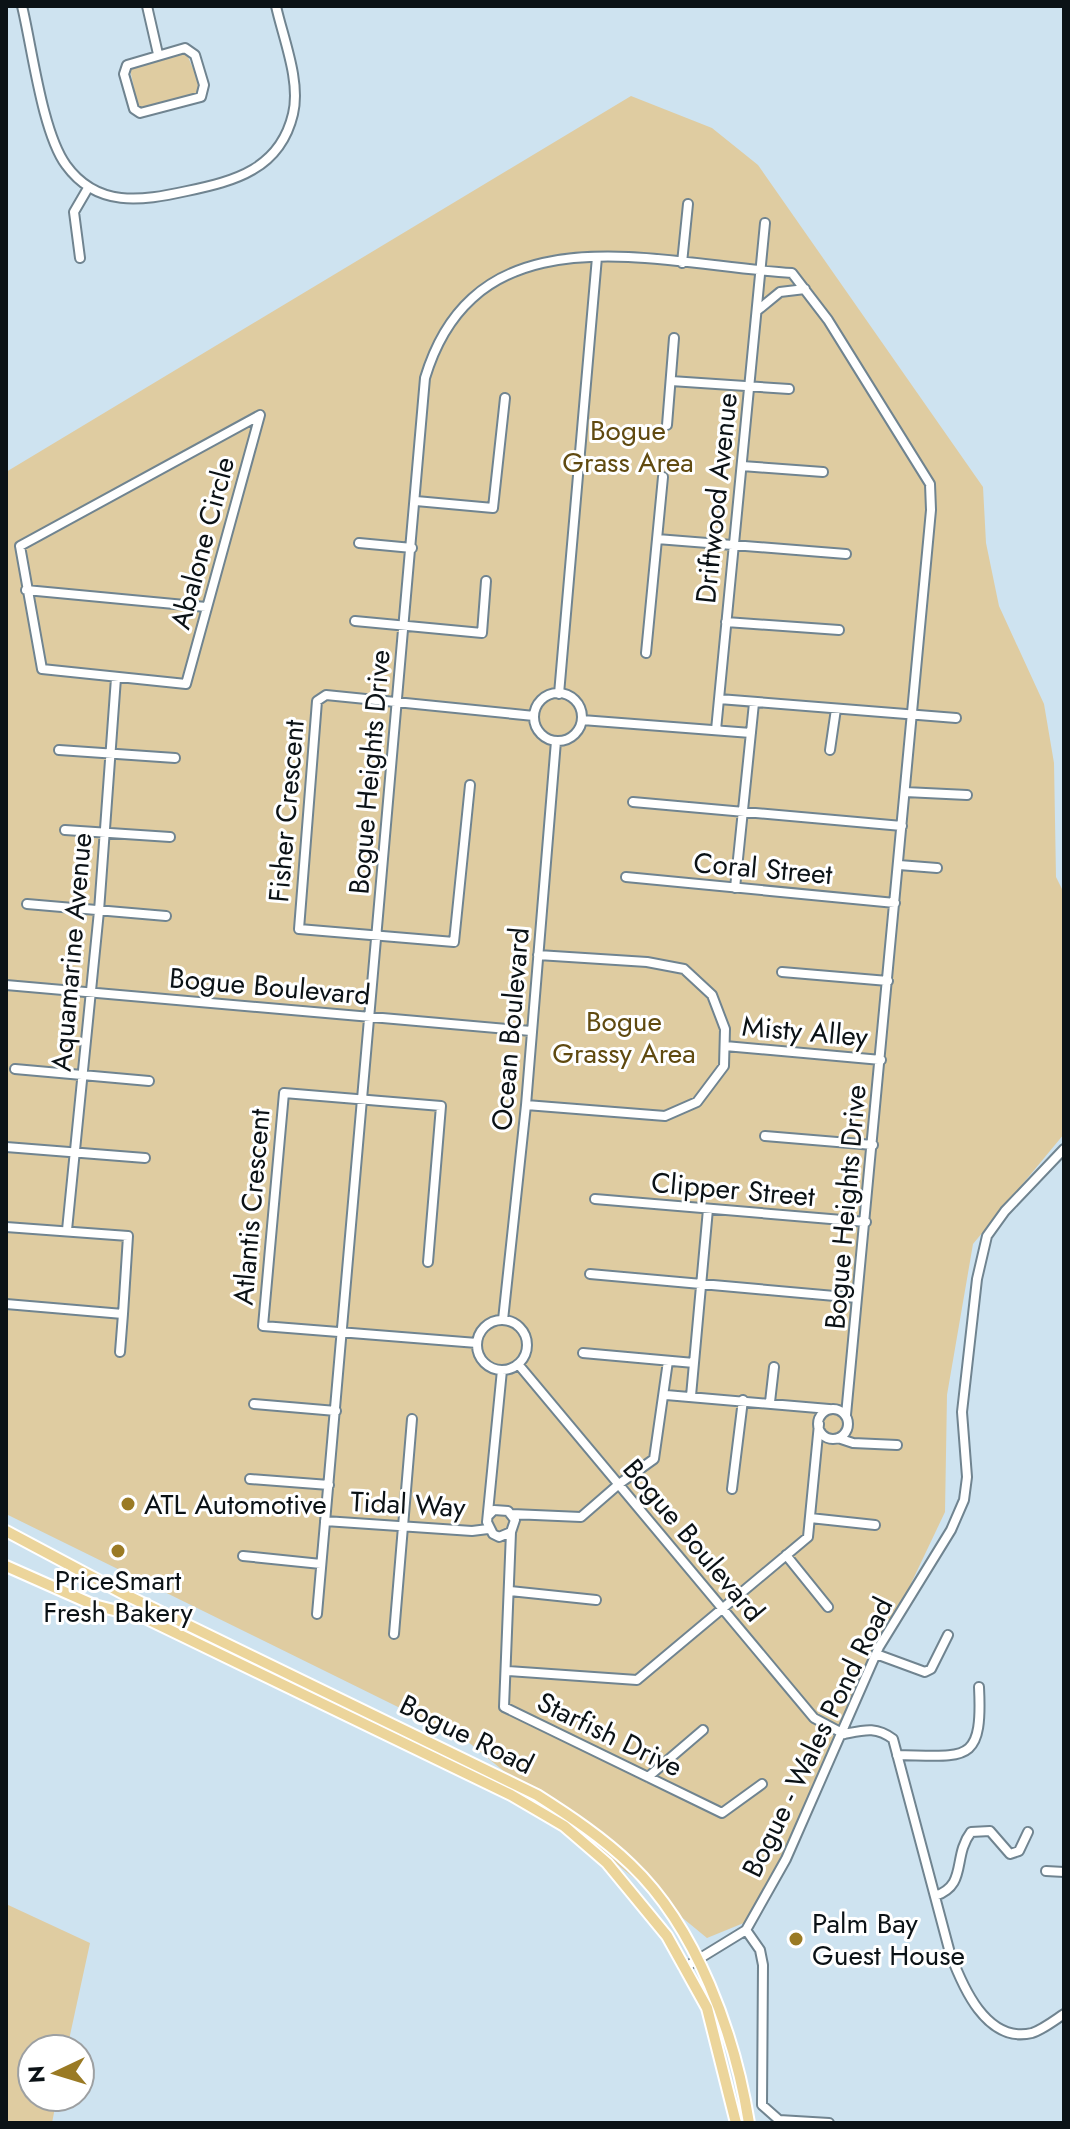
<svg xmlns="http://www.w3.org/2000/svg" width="1070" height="2129" viewBox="0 0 1070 2129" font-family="Jost,sans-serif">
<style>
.green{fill:#dfcca1}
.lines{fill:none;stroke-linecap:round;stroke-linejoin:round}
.minor-casing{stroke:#708490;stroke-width:12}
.major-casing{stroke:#fff;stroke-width:14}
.minor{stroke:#fff;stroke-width:8}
.major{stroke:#ecd59b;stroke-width:10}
.poi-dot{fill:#9a7a24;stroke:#fff;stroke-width:3}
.labels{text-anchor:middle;stroke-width:6;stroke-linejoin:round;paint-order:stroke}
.park-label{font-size:28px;fill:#604a10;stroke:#fff}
.street-label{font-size:28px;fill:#0b1216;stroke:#fff}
.poi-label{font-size:28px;fill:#0b1216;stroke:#fff;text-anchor:start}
</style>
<rect width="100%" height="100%" fill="#cee3f0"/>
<path class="green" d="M 186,52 L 201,88 L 198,93 L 138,108 L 130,69 L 133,64 Z
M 631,96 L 712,128 L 758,165 L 983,487 L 986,543 L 999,606 L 1044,704 L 1054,763 L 1056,877 L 1064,893 L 1064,1134 L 973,1244 L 947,1395 L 945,1512 L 751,1920 L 707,1938 L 467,1741 L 6,1514 L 6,472 Z
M 6,1904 L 90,1943 L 67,2049 L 32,2049 L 32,2097 L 57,2097 L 52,2123 L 6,2123 Z"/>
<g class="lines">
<g class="minor-casing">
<path id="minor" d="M 22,6 C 32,47 42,132 66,165 C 97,208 141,201 187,191 C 235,181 280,169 293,114 C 301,81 283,38 276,6
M 147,6 L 158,54
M 185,48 L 195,55 L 204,85 L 201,97 L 140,113 L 134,109 L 124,74 L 127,65 Z
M 80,258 L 74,212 L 88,188
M 682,263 L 688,204
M 758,310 L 780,292 L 805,289
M 671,381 L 789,389
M 260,415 L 186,684 L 42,669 L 20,546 Z
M 667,425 L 674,338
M 742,466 L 823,472
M 416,501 L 493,508 L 505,398
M 657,539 L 846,554
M 359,543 L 412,548
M 26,590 L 206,607
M 355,621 L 482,633 L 486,581
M 726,622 L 839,630
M 646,653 L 663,477
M534 717a24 24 0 1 1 48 0a24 24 0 1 1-48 0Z
M 559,694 L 597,257
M 719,699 L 956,718
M 582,720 L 751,733
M 716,730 L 765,223
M 59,750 L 175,758
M 830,750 L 836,709
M 470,785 L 454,942 L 299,929 L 317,701 L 326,695 L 534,716
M 905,792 L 967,795
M 633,802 L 902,826
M 65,830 L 170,837
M 899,865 L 937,868
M 626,877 L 895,903
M 735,888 L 754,703
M 27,904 L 166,916
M 782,972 L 888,981
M 6,985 L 531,1031
M 725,1046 L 881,1060
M 15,1069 L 149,1081
M 526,1105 L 665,1116 L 697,1102 L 724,1066 L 725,1029 L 712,995 L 684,969 L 647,962 L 538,955
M 765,1136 L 873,1145
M 6,1147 L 145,1158
M 595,1199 L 866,1222
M 6,1227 L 128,1236 L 123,1314 L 6,1304
M 67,1230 L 99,911 L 116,678
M 428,1262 L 441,1106 L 284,1093 L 263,1326 L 477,1343
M 590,1274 L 857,1298
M 503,1320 L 526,1105 L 556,741
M477 1345a25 25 0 1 1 50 0a25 25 0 1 1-50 0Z
M 120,1352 L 123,1314
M 583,1353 L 694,1363
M 518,1364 L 814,1718 L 844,1734
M 666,1395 L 829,1409
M 691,1396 L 708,1209
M 770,1402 L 774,1367
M 254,1404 L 336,1411
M818 1424a15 15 0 1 1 30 0a15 15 0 1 1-30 0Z
M 838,1438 L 853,1443 L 897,1445
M 250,1479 L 329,1485
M 732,1489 L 743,1400
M 512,1514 L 581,1517 L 619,1484 L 654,1459 L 668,1361
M 489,1515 L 494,1510 L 508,1511 L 515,1520 L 511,1532 L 499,1537 L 493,1534 L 487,1522 L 502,1370
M 810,1518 L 875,1525
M 325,1521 L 472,1531 L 488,1529
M 511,1532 L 504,1707 L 722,1813 L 762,1784
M 786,1555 L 828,1607
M 243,1556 L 321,1564
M 510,1591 L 596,1600
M 317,1614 L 425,378 C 477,205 659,265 792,273 L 828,320 L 930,484 L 931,510 L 846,1415
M 394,1634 L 412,1419
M 876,1654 L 925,1672 L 931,1669 L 948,1635
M 507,1671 L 637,1680 L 808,1537 L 819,1424
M 844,1734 C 864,1730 876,1726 893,1739 L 950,1953 C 962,1985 986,2044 1032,2033 C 1042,2030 1055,2020 1064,2014
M 897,1755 C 966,1756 983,1765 979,1687
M 648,1777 L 703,1730
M 1046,1871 L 1064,1872
M 935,1896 C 968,1885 952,1857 971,1832 L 990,1831 L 1010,1854 L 1019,1851 L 1028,1832
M 746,1930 L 760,1950 L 763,1965 L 762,2105 L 779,2120 L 829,2123
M 684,1968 L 746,1930 L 786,1859 L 879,1647 L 951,1530 L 964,1500 L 967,1477 L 962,1412 L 977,1279 L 987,1236 L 1005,1211 L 1064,1149"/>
</g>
<g class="major-casing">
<path id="major" d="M 6,1531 L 126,1595 L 537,1795 C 570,1816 603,1838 631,1865 C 697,1928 735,2035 749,2123
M 6,1566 L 94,1605 L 145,1618 L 511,1795 L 564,1826 L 607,1863 L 667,1936 L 707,2008 L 736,2123"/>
</g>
<use href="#minor" class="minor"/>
<use href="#major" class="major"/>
</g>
<g class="poi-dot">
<circle cx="128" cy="1504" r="8"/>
<circle cx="118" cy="1551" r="8"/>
<circle cx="796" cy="1939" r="8"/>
</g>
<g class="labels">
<g class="park-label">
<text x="628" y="440">Bogue<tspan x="628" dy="32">Grass Area</tspan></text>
<text x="624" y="1031">Bogue<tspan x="624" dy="32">Grassy Area</tspan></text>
</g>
<g class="street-label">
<text transform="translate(716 498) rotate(-84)" y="10">Driftwood Avenue</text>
<text transform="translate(202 543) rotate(-75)" y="10">Abalone Circle</text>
<text transform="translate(369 772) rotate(-85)" y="10">Bogue Heights Drive</text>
<text transform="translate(286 811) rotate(-85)" y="10">Fisher Crescent</text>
<text transform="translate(763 868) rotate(5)" y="10">Coral Street</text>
<text transform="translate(71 952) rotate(-85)" y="10">Aquamarine Avenue</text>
<text transform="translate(270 986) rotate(5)" y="10">Bogue Boulevard</text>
<text transform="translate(510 1029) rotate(-85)" y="10">Ocean Boulevard</text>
<text transform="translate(805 1031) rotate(5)" y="10">Misty Alley</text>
<text transform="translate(733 1189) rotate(5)" y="10">Clipper Street</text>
<text transform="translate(251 1207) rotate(-85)" y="10">Atlantis Crescent</text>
<text transform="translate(845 1207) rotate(-85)" y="10">Bogue Heights Drive</text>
<text transform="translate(408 1504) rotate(3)" y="10">Tidal Way</text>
<text transform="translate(694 1540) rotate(50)" y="10">Bogue Boulevard</text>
<text transform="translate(467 1734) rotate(26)" y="10">Bogue Road</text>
<text transform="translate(610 1734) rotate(26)" y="10">Starfish Drive</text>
<text transform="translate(817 1737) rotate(-64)" y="10">Bogue - Wales Pond Road</text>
</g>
<g class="poi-label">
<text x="144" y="1514">ATL Automotive</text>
<text x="118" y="1590" text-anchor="middle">PriceSmart<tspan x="118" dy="32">Fresh Bakery</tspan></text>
<text x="812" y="1933">Palm Bay<tspan x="812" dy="32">Guest House</tspan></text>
</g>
</g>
<rect width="1070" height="2129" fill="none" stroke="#0b1216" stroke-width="16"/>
<g transform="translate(56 2073) rotate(266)"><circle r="38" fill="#ffffff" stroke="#9da0a2" stroke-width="2"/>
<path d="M0-6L14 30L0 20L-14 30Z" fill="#9a7a24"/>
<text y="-12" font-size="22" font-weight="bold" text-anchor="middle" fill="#0b1216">N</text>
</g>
</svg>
